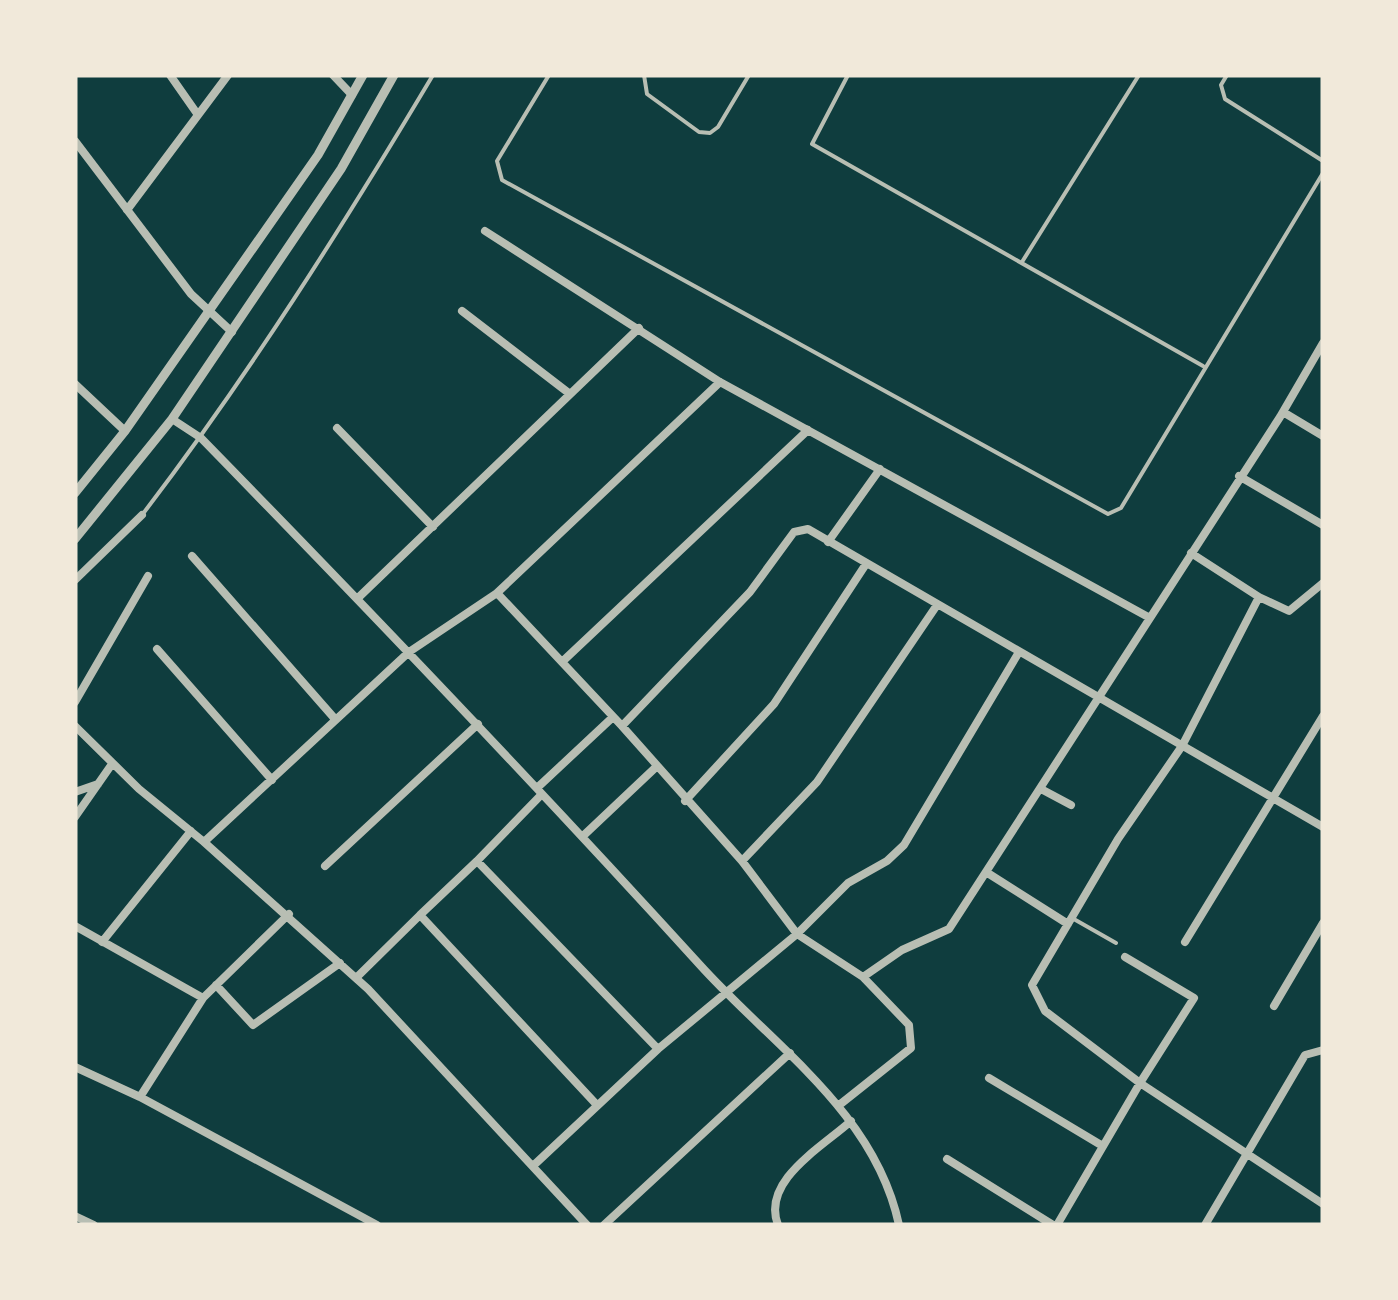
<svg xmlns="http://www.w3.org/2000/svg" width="1398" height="1300" viewBox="0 0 1398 1300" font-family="Arial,sans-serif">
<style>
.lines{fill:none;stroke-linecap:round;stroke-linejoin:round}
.service{stroke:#b8beb3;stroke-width:4}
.minor{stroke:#b8beb3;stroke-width:8}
.tertiary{stroke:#b8beb3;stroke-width:9}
</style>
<rect width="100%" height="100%" fill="#0f3d3e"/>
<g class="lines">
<path class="service" d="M 549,75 L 497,161 L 502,180 L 1108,514 L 1121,508 L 1323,173
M 644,75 L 647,94 L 699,132 L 710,133 L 718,127 L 749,75
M 848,75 L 812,144 L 1203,366
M 1227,75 L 1221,85 L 1225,99 L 1323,161
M 1022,262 L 1139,75
M 142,515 C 249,375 343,226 433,75
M 1072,918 L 1116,943"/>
<path class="minor" d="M 170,75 L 198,115
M 333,75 L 352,95
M 75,141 L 191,294 L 232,332
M 127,210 L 228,75
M 485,231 L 720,382 L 1150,618
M 462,311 L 570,394
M 75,384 L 125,431
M 1283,412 L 1323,436
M 172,419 L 201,438 C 370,611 537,786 700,965 C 773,1046 875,1112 899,1225
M 337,428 L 433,527
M 1239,476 L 1323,525
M 828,542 L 880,469
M 1191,553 L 1259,597 L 1289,611 L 1323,583
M 192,556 L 335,719
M 75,580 L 142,515
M 497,593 L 409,652 L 204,842 L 368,989 L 587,1225
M 359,597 L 639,328
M 157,649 L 272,780
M 563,661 L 808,430
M 75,702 L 148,576
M 75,726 L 139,789 L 204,842
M 622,726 L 497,593 L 720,382
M 537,788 L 613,717
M 1041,789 L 1071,805
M 75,792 L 98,784
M 542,794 L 477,861 L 658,1049
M 685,801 L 774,704 L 866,564
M 75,817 L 112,764
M 583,836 L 655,768
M 477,861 L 420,915 L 596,1104
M 742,861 L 817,782 L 937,605
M 325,866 L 478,724
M 986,872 L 1068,924
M 75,926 L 203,998 L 289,914
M 102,942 L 191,831
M 1185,942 L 1323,716
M 1125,957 L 1194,998 L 1140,1083 L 1045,1011 L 1032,985 L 1118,839 L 1182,746 L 1259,597
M 863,977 L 902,950 L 949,929 L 1280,417 L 1323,343
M 356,978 L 420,915
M 216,985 L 253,1025 L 340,963
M 1274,1006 L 1323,923
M 75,1067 L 140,1097 L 377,1225
M 989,1078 L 1101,1145
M 140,1097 L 203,998
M 838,1106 L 911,1048 L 909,1025 L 863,977 L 797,934 L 742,861 L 622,726 L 750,592 L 794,532 L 808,529 L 1323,827
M 947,1159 L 1053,1225
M 534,1165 L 658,1049 L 797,934 L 848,883 L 887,861 L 904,845 L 1019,652
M 75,1216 L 94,1225
M 604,1225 L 790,1053
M 778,1225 C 761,1181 821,1148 851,1121
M 1057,1225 L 1140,1083 L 1323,1204
M 1205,1225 L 1305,1055 L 1323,1050"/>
<path class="tertiary" d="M 75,493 L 125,431 L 318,155 L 363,75
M 75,539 L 172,419 L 341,169 L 394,75"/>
</g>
<rect width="1398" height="1300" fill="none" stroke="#f1e9da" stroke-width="155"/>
</svg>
